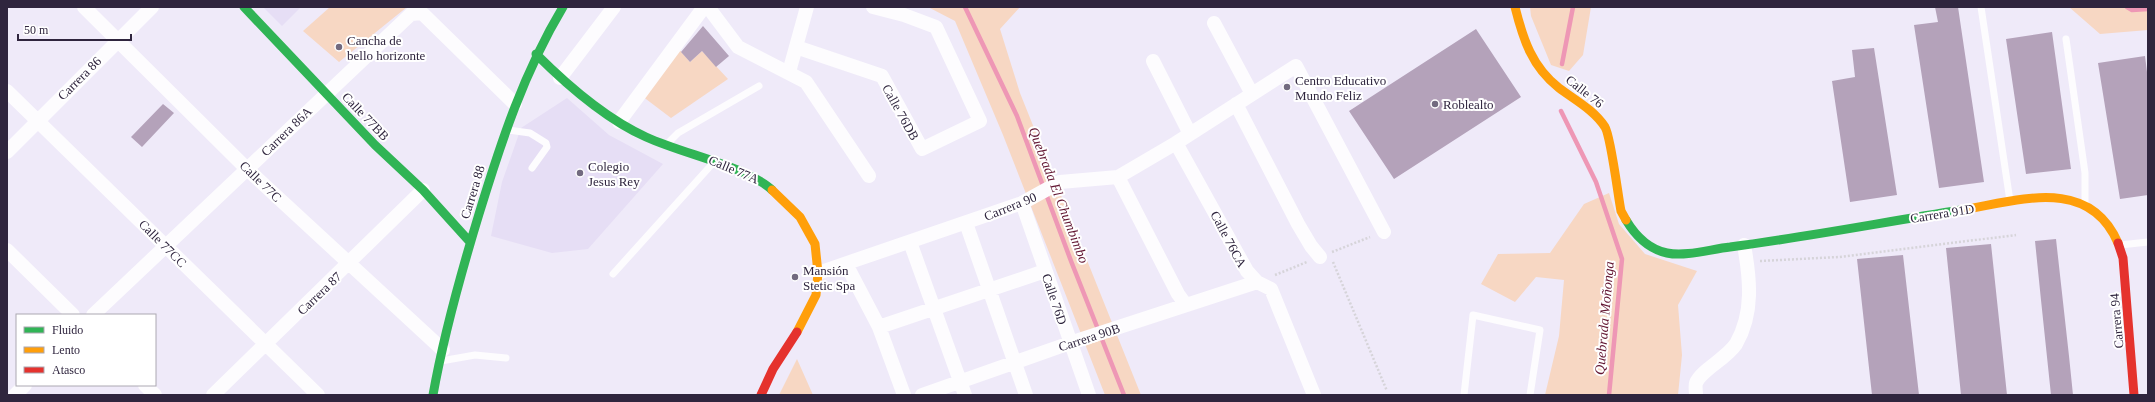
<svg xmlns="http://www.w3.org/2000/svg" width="2155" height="402" viewBox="0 0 2155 402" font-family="Georgia,serif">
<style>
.built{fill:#e6def5}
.green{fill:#f7d7c3}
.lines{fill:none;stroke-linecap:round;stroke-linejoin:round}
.stream{stroke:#ee97b5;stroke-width:4.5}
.building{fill:#b4a2ba}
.path{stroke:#d6d4d9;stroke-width:2.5;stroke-dasharray:2 2;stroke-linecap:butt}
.lane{stroke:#fdfcfe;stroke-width:7}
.street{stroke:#fdfcfe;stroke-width:14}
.fast{stroke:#30b455;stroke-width:9}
.slow{stroke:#ff9f0a;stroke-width:9}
.jam{stroke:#e5322d;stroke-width:9}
.poi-dot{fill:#726a7f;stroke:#fff;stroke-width:1.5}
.labels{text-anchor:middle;stroke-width:4;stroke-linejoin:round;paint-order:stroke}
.poi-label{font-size:13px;fill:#2f253e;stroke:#fff;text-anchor:start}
.street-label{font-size:13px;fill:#2f253e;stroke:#fff}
.water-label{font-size:14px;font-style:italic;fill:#631733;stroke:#fff}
</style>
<rect width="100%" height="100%" fill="#efeaf9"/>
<path class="built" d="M 263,7 L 301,7 L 282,26 Z
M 567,98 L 609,135 L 663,164 L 588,249 L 552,253 L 491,236 L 502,182 L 521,128 Z"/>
<path class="green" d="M 330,7 L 407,7 L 339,62 L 303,31 Z
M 928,7 L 1020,7 L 1000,29 L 1020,93 L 1141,395 L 1105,395 L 1003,135 L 955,21 Z
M 1530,7 L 1591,7 L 1583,55 L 1569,71 L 1551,65 L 1531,16 Z
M 2069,7 L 2148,7 L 2148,30 L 2100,34 Z
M 677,47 L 690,62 L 702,51 L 728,79 L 671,118 L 642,96 Z
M 1609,193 L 1619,224 L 1645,254 L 1697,271 L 1678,305 L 1682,355 L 1678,395 L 1545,395 L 1559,336 L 1564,280 L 1536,277 L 1515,302 L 1481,284 L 1498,254 L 1550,253 L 1584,204 Z
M 797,359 L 813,395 L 779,395 Z"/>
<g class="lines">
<path class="stream" d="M 965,7 L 1017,116 L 1071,261 L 1124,395
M 2127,7 L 2132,10 L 2148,9
M 1562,64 L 1573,7
M 1561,111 L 1596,182 L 1622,259 L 1609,395"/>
</g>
<path class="building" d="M 1935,7 L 1958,7 L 1984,182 L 1939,188 L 1914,25 L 1938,22 Z
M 703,26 L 729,56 L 716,67 L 702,51 L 690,62 L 681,52 Z
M 1476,29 L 1521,97 L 1394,179 L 1349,111 Z
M 2052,32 L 2071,169 L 2026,174 L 2006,39 Z
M 1874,48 L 1897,195 L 1850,202 L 1832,81 L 1855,77 L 1852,50 Z
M 2145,56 L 2148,80 L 2148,195 L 2120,199 L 2098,63 Z
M 163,104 L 174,113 L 142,147 L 131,137 Z
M 2056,239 L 2069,356 L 2073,395 L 2051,395 L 2041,300 L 2035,241 Z
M 1991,244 L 2007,395 L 1961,395 L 1946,248 Z
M 1903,255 L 1919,395 L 1872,395 L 1857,259 Z"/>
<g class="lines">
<path class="path" d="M 1332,252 L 1370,237
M 1760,261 L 1839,257 L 2016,235
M 1333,262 L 1387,391
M 1275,275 L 1307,262"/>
<path class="lane" d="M 1981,7 L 2010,201
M 2066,39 L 2085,173 L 2085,202
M 508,130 L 530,133 L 546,143 L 547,147 L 532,168
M 668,143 L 678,133 L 759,86
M 2120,245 L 2148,242
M 613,274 L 714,162
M 441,361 L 475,355 L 506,358
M 1464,395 L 1473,315 L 1540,330 L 1530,395"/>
<path class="street" d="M 84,7 L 247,169 L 443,350
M 708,7 L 738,47 L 806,82 L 869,176
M 1214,23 L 1252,94
M 796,47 L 882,76 L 922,149 L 980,121 L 936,27 L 904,15 L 873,7
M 1153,61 L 1190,134
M 789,72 L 807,7
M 560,78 L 614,7
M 7,91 L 318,395
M 1236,104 L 1298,224 L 1311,246 L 1320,257
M 619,122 L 704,7
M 1176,143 L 1247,271 L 1257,282 L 1271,289 L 1314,395
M 7,152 L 152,7
M 1118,177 L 1178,294 L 1186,305
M 1022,203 L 1089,395
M 966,223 L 1026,395
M 910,242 L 965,395
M 7,250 L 73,315
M 846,264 L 879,327 L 904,395
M 818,273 L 1022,203 L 1060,182 L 1118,177 L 1176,143 L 1296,66 L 1384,232
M 93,315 L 411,14 L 422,13 L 515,104
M 879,327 L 1045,271
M 145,385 L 155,395
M 15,395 L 25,385
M 213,395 L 423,190
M 922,395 L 1070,343 L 1257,282
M 1696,395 C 1696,391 1695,386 1696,383 C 1701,370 1726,359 1736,344 C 1754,313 1750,278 1744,245"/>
<path class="fast" d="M 244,7 L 375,145 L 423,190 L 470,242
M 536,54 C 567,85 606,119 646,137 C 675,150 709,158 740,171 C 752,177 763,181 772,190
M 1626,220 C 1635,235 1648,249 1667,253 C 1686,257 1711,249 1730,247 C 1807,237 1884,222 1961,210
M 433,395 C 444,333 461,273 479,214 C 501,142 524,72 563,7"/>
<path class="slow" d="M 1515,7 C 1523,39 1532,67 1559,88 C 1575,100 1594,110 1605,127 C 1611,137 1618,196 1621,211 L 1626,220
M 772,190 L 800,217 L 815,244 L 818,273 L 816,295 L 797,332
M 1961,210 C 2017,201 2089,175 2118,243"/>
<path class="jam" d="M 2118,243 L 2123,258 L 2134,395
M 761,395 L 773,369 L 797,332"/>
</g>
<g class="poi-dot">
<circle cx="339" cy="47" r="4"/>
<circle cx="1287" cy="87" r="4"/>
<circle cx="1435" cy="104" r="4"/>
<circle cx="580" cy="173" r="4"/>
<circle cx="795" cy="277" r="4"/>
</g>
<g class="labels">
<g class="poi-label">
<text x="347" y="45">Cancha de<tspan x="347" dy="15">bello horizonte</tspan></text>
<text x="1295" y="85">Centro Educativo<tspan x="1295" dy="15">Mundo Feliz</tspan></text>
<text x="1443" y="109">Roblealto</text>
<text x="588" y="171">Colegio<tspan x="588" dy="15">Jesus Rey</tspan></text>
<text x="803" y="275">Mansión<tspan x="803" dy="15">Stetic Spa</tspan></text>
</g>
<g class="street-label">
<text transform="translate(79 78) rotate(-45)" y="5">Carrera 86</text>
<text transform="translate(1585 91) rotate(38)" y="5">Calle 76</text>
<text transform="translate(901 112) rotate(61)" y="5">Calle 76DB</text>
<text transform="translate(366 116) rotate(46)" y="5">Calle 77BB</text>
<text transform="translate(286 131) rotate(-44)" y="5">Carrera 86A</text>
<text transform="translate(734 169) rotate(23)" y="5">Calle 77A</text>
<text transform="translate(261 181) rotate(44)" y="5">Calle 77C</text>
<text transform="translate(472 192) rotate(-73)" y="5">Carrera 88</text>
<text transform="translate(1010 206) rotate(-22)" y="5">Carrera 90</text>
<text transform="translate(1942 213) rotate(-9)" y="5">Carrera 91D</text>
<text transform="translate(1229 239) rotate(62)" y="5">Calle 76CA</text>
<text transform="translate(163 243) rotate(45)" y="5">Calle 77CC</text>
<text transform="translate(319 293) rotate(-44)" y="5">Carrera 87</text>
<text transform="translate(1055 299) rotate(71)" y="5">Calle 76D</text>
<text transform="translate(2116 321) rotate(-95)" y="5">Carrera 94</text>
<text transform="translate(1089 337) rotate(-18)" y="5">Carrera 90B</text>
</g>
<g class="water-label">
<text transform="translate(1059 195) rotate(69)" y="5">Quebrada El Chumbimbo</text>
<text transform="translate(1604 318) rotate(-85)" y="5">Quebrada Moñonga</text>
</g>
</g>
<rect width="2155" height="402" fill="none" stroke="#2f253e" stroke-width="16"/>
<rect x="16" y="314" width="140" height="72" fill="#ffffff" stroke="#aca8b2"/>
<rect x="24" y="327" width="20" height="6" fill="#30b455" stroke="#aca8b2"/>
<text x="52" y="334" font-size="12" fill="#2f253e">Fluido</text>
<rect x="24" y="347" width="20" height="6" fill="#ff9f0a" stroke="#aca8b2"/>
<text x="52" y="354" font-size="12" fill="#2f253e">Lento</text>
<rect x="24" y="367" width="20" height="6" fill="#e5322d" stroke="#aca8b2"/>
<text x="52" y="374" font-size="12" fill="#2f253e">Atasco</text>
<path d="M18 34v6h113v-6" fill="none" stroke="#2f253e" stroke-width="2"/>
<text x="24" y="34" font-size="12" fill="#2f253e" stroke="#ffffff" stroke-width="3" paint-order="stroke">50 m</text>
</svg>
